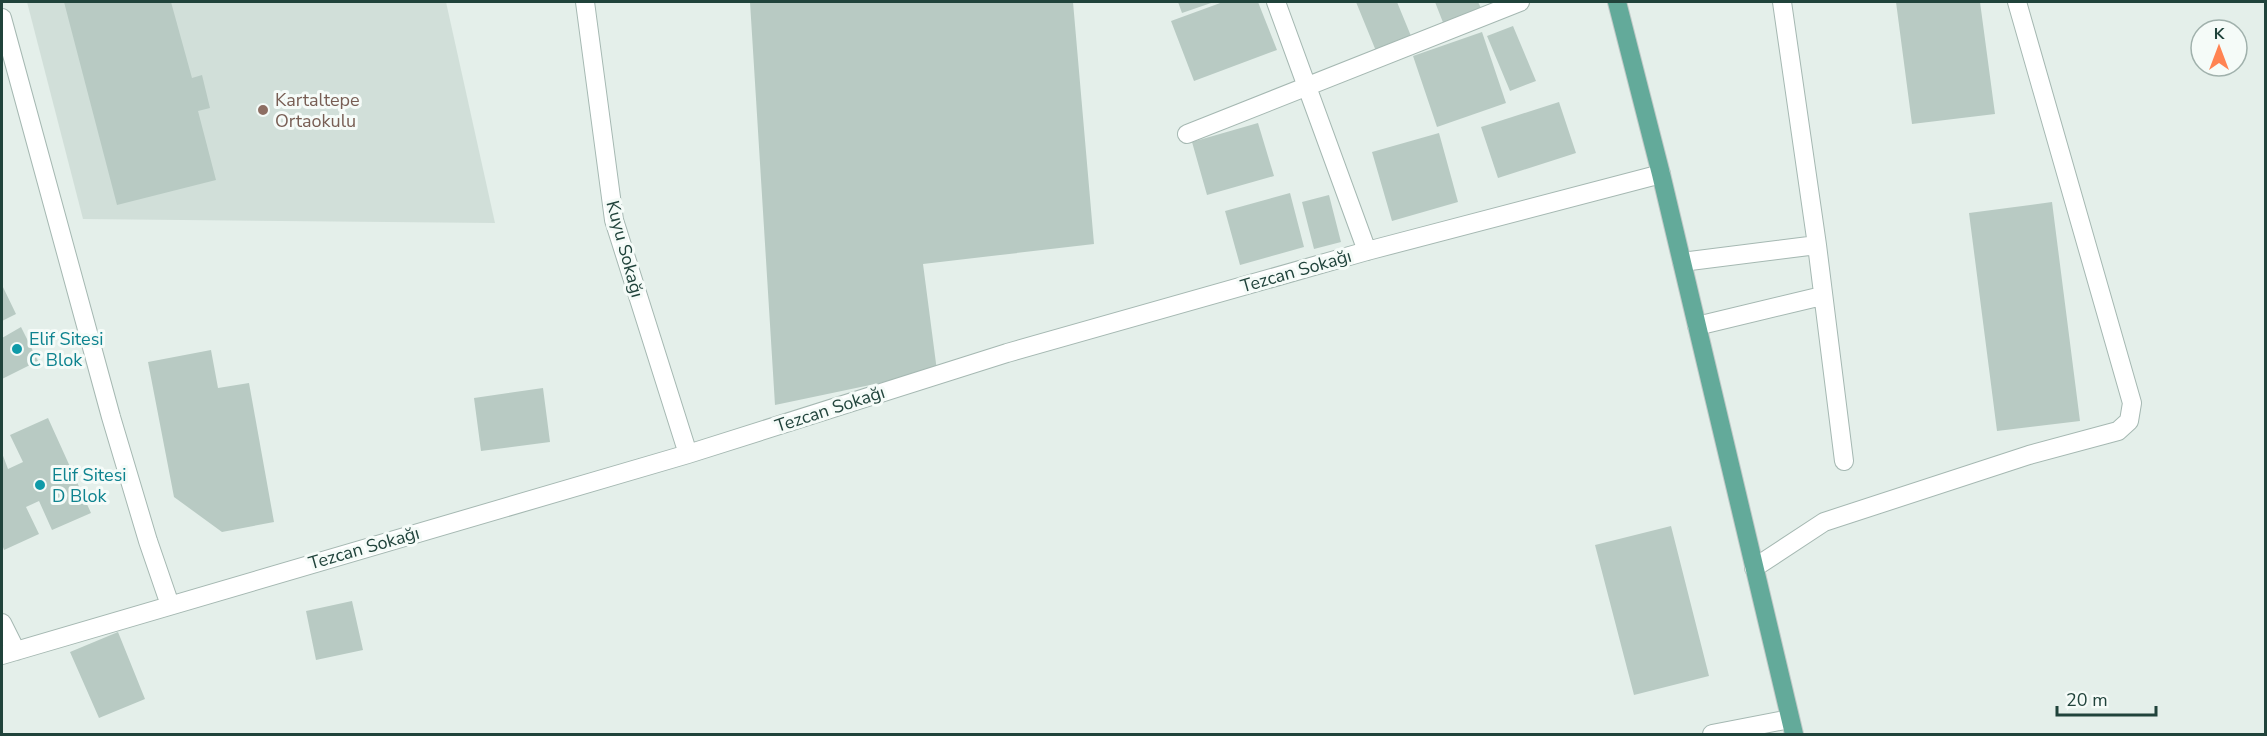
<svg xmlns="http://www.w3.org/2000/svg" width="2267" height="736" viewBox="0 0 2267 736" font-family="'Nunito Sans',sans-serif">
<style>
.built{fill:#d1dfd9}
.building{fill:#b8cac3}
.lines{fill:none;stroke-linecap:round;stroke-linejoin:round}
.minor-casing{stroke:#a5b8b2;stroke-width:20}
.major-casing{stroke:#c1cac8;stroke-width:20}
.minor{stroke:#fff;stroke-width:18}
.major{stroke:#63aa9a;stroke-width:18}
.education-dot{fill:#8d6e63;stroke:#f5fbf8;stroke-width:2}
.culture-dot{fill:#0f9aa8;stroke:#f5fbf8;stroke-width:2}
.labels{text-anchor:middle;stroke-width:6;stroke-linejoin:round;paint-order:stroke}
.education-label{font-size:18px;fill:#785e54;stroke:#f5fbf8;text-anchor:start}
.street-label{font-size:18px;fill:#20433b;stroke:#f5fbf8}
.culture-label{font-size:18px;fill:#0d838f;stroke:#f5fbf8;text-anchor:start}
</style>
<rect width="100%" height="100%" fill="#e4efea"/>
<path class="built" d="M 27,2 L 446,2 L 495,223 L 83,219 Z"/>
<path class="building" d="M 64,2 L 171,2 L 192,78 L 202,75 L 210,108 L 198,111 L 216,180 L 117,205 Z
M 750,2 L 1073,2 L 1094,244 L 923,264 L 937,371 L 775,405 Z
M 1178,2 L 1214,2 L 1182,13 Z
M 1223,2 L 1258,2 L 1277,50 L 1194,81 L 1171,21 Z
M 1356,2 L 1397,2 L 1411,36 L 1376,51 Z
M 1435,2 L 1478,2 L 1482,10 L 1444,25 Z
M 1896,2 L 1980,2 L 1995,114 L 1912,124 Z
M 1513,26 L 1536,81 L 1510,91 L 1487,36 Z
M 1482,32 L 1506,103 L 1437,127 L 1413,56 Z
M 1559,102 L 1576,153 L 1498,178 L 1481,127 Z
M 1258,123 L 1274,176 L 1207,195 L 1192,142 Z
M 1439,133 L 1458,202 L 1392,221 L 1372,152 Z
M 1290,193 L 1304,247 L 1240,265 L 1225,211 Z
M 1329,195 L 1341,242 L 1314,249 L 1302,202 Z
M 2052,202 L 2080,421 L 1997,431 L 1969,213 Z
M 2,285 L 16,314 L 2,321 Z
M 21,327 L 38,361 L 2,379 L 2,338 Z
M 211,350 L 218,388 L 249,383 L 274,522 L 222,532 L 174,497 L 148,362 Z
M 543,388 L 550,442 L 481,451 L 474,398 Z
M 48,418 L 91,513 L 52,530 L 39,501 L 26,507 L 39,534 L 4,550 L 2,544 L 2,453 L 8,469 L 23,462 L 10,435 Z
M 1671,526 L 1709,676 L 1634,695 L 1595,545 Z
M 352,601 L 363,650 L 316,660 L 306,611 Z
M 118,632 L 145,699 L 99,718 L 70,652 Z"/>
<g class="lines">
<g class="minor-casing">
<path id="minor" d="M 585,2 L 614,220 L 688,454
M 1276,2 L 1367,251
M 1782,2 L 1817,245 L 1844,461
M 2,18 L 111,417 L 148,541 L 170,605
M 1187,134 L 1520,2
M 1682,262 L 1817,245
M 1697,326 L 1822,296
M 1754,568 L 1824,522 L 2029,455 L 2118,431 L 2129,421 L 2132,403 L 2017,2
M 2,623 L 16,651
M 2,655 L 688,454 L 1007,353 L 1367,251 L 1661,174
M 1712,734 L 1790,719"/>
</g>
<g class="major-casing">
<path id="major" d="M 1617,2 L 1661,174 L 1794,734"/>
</g>
<use href="#minor" class="minor"/>
<use href="#major" class="major"/>
</g>
<circle class="education-dot" cx="263" cy="110" r="6"/>
<g class="culture-dot">
<circle cx="17" cy="349" r="6"/>
<circle cx="40" cy="485" r="6"/>
</g>
<g class="labels">
<g class="education-label">
<text x="275" y="106">Kartaltepe<tspan x="275" dy="21">Ortaokulu</tspan></text>
</g>
<g class="street-label">
<text transform="translate(625 249) rotate(75)" y="6">Kuyu Sokağı</text>
<text transform="translate(1296 271) rotate(-16)" y="6">Tezcan Sokağı</text>
<text transform="translate(830 409) rotate(-18)" y="6">Tezcan Sokağı</text>
<text transform="translate(364 548) rotate(-16)" y="6">Tezcan Sokağı</text>
</g>
<g class="culture-label">
<text x="29" y="345">Elif Sitesi<tspan x="29" dy="21">C Blok</tspan></text>
<text x="52" y="481">Elif Sitesi<tspan x="52" dy="21">D Blok</tspan></text>
</g>
</g>
<rect width="2267" height="736" fill="none" stroke="#20433b" stroke-width="6"/>
<g transform="translate(2219 48)"><circle r="28" fill="#f5fbf8" stroke="#a0b1ac" stroke-width="1.5"/>
<path d="M0-4.5L10 22L0 15L-10 22Z" fill="#ff8352"/>
<text y="-9" font-size="16" font-weight="bold" text-anchor="middle" fill="#20433b">K</text>
</g>
<path d="M2057 706v9h99v-9" fill="none" stroke="#20433b" stroke-width="3"/>
<text x="2066" y="706" font-size="18" fill="#20433b" stroke="#f5fbf8" stroke-width="4.5" paint-order="stroke">20 m</text>
</svg>
